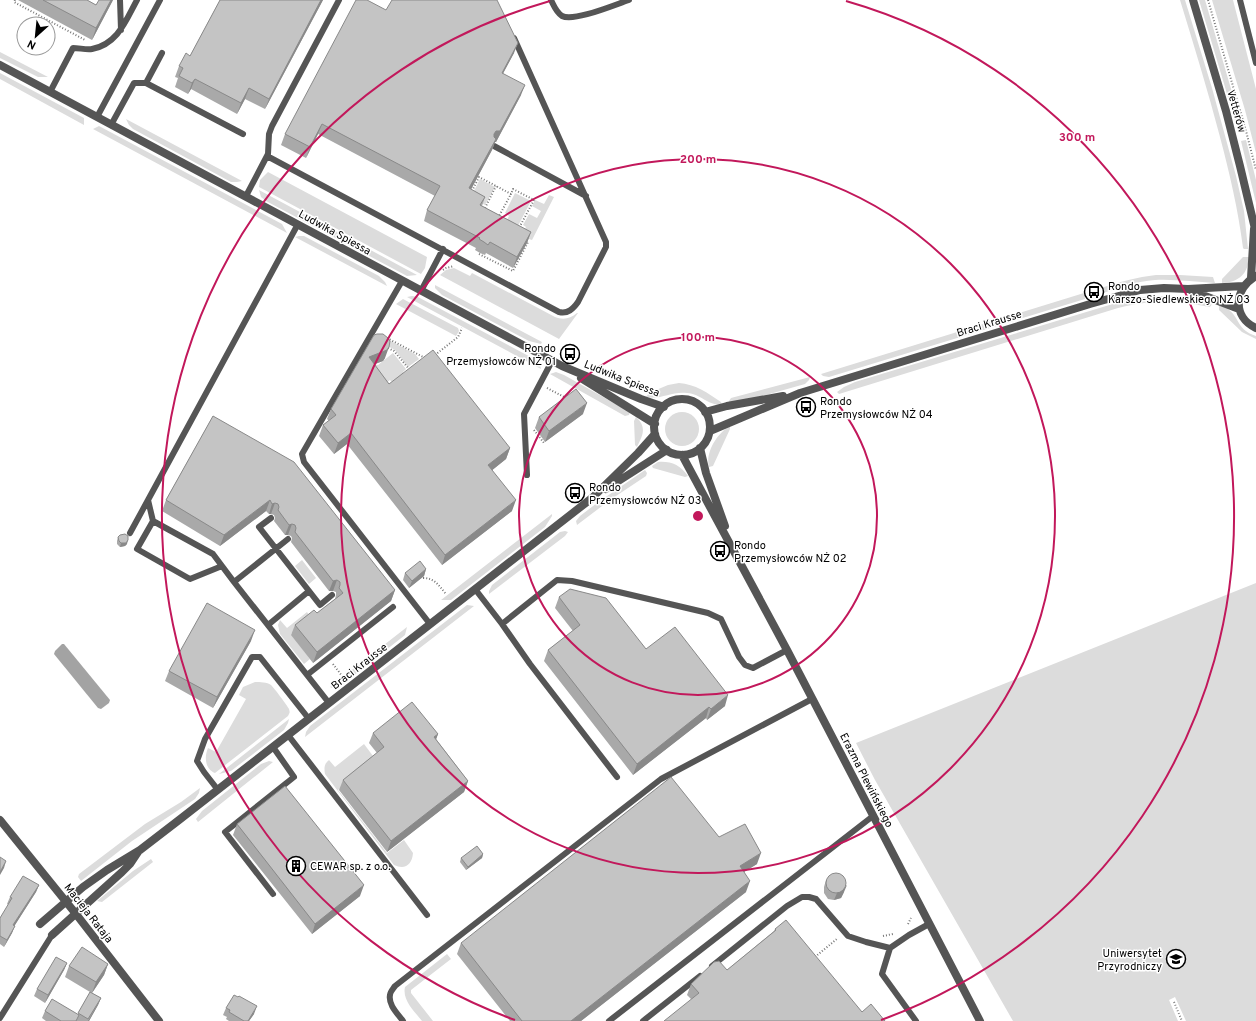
<svg xmlns="http://www.w3.org/2000/svg" width="1256" height="1021" viewBox="0 0 1256 1021" font-family="Overpass,sans-serif">
<style>
.green{fill:#dcdcdc}
.water{fill:#a3a3a3}
.lines{fill:none;stroke-linecap:round;stroke-linejoin:round}
.path{stroke:#777;stroke-width:2;stroke-dasharray:1 2;stroke-linecap:butt}
.service{stroke:#555;stroke-width:6}
.minor{stroke:#555;stroke-width:8}
.wall{fill:#a9a9a9}
.shaded-wall{fill:#898989}
.building{fill:#c4c4c4;stroke:#898989}
.ring{fill:none;stroke:#c2185b;stroke-width:2}
.labels{text-anchor:middle;stroke-width:3;stroke-linejoin:round;paint-order:stroke}
.street-label{font-size:11px;fill:#000;stroke:#fff}
.poi-label{font-size:11px;fill:#000;stroke:#fff;text-anchor:start}
.centre{fill:#c2185b;stroke:#fff;stroke-width:2}
.ring-label{font-size:12px;text-anchor:middle;font-weight:bold;fill:#c2185b;stroke:#fff;stroke-width:3;stroke-linejoin:round;paint-order:stroke}
</style>
<rect width="100%" height="100%" fill="#fff"/>
<path class="green" d="M 1180,0 L 1185,0 L 1212,88 L 1236,176 L 1244,211 L 1248,249 L 1244,249 L 1243,248 C 1238,209 1230,175 1220,137 C 1208,91 1194,46 1180,0 Z
M 1199,0 L 1205,0 L 1241,123 L 1236,124 Z
M 1212,0 L 1233,0 L 1256,89 L 1256,153 L 1245,110 Z
M 0,52 L 48,77 L 38,77 L 0,58 Z
M 0,73 L 84,118 L 84,125 L 0,79 Z
M 126,119 L 242,181 L 237,182 L 231,182 L 133,129 L 129,125 Z
M 99,126 L 282,224 L 287,233 L 93,129 Z
M 1246,140 L 1256,180 L 1256,203 L 1241,141 Z
M 268,172 L 427,257 L 425,268 L 421,274 L 259,187 L 260,180 Z
M 480,179 L 495,187 L 485,205 L 479,202 L 472,195 Z
M 259,190 L 417,275 L 407,276 L 266,201 L 261,197 Z
M 515,193 L 531,201 L 518,226 L 507,220 L 509,216 L 505,213 Z
M 549,195 L 554,197 L 532,240 L 526,238 L 525,229 L 526,227 L 523,225 L 529,214 L 537,218 L 541,211 L 532,206 L 535,200 L 544,204 Z
M 299,236 L 304,236 L 379,276 L 385,282 L 387,286 L 295,237 Z
M 1243,257 L 1249,257 C 1248,274 1239,282 1222,283 L 1222,279 Z
M 454,268 L 470,276 L 472,273 L 555,317 C 563,320 570,319 577,313 L 578,313 L 559,339 L 440,275 L 446,270 Z
M 1156,275 L 1180,275 L 1213,277 L 1215,283 C 1195,282 1175,279 1155,280 C 1137,281 1120,288 1103,293 L 1101,288 C 1120,282 1137,277 1156,275 Z
M 435,285 L 542,342 L 541,344 L 529,341 L 442,295 L 435,288 Z
M 1084,293 L 1085,299 L 829,377 L 823,376 L 821,374 Z
M 412,296 L 418,297 L 538,361 L 540,364 L 541,369 L 407,297 Z
M 1150,296 C 1171,296 1191,297 1212,303 L 1211,306 L 1209,307 C 1175,300 1151,300 1118,308 L 839,394 L 837,392 L 844,387 L 855,382 L 1126,300 Z
M 403,299 L 458,328 L 459,331 L 456,336 L 396,304 Z
M 1219,304 C 1222,306 1226,307 1228,309 C 1240,318 1237,330 1256,336 L 1256,339 L 1242,332 L 1219,310 Z
M 387,339 L 415,354 L 419,359 L 408,367 L 395,350 L 384,344 Z
M 393,353 L 406,369 L 403,372 L 405,376 L 394,384 L 390,380 L 381,387 L 373,364 L 378,365 Z
M 556,372 L 564,375 L 630,412 L 629,415 L 625,416 L 550,374 Z
M 810,377 L 809,380 L 805,384 L 766,395 L 730,404 L 729,401 L 731,398 Z
M 679,383 C 695,384 708,393 721,402 L 722,405 C 707,405 701,394 687,393 C 672,391 661,400 646,397 L 649,393 L 668,385 Z
M665 429a17 17 0 1 1 34 0a17 17 0 1 1-34 0Z
M 636,417 C 647,427 643,435 637,447 L 635,445 L 634,421 Z
M 730,426 L 730,429 L 713,466 L 709,467 C 705,453 717,433 730,426 Z
M 658,462 C 671,461 680,465 688,476 L 685,477 L 653,468 L 652,466 Z
M 645,470 L 647,473 L 646,476 L 610,500 L 577,525 L 576,521 L 580,516 L 597,503 Z
M 552,514 L 552,516 L 545,527 L 451,600 L 441,600 Z
M 565,531 L 568,532 L 565,536 L 489,594 L 489,591 L 492,585 L 560,532 Z
M 302,560 L 316,578 L 309,584 L 295,566 Z
M 1256,583 L 1256,1021 L 1186,1021 L 1175,997 L 1169,1000 L 1178,1021 L 1013,1021 L 875,780 L 856,743 Z
M 467,605 L 474,606 L 305,737 L 306,732 L 310,726 Z
M 307,612 L 311,618 L 291,634 L 310,659 L 304,664 L 280,634 L 278,625 L 280,620 L 287,628 Z
M 407,627 L 405,635 L 343,684 L 332,688 L 330,687 Z
M 255,682 C 260,682 267,682 271,685 C 274,688 287,705 289,709 C 290,713 290,712 288,716 L 215,773 C 205,769 204,757 208,748 L 216,752 L 246,699 L 239,695 L 243,687 Z
M 289,719 L 288,723 L 284,730 L 231,771 L 219,774 Z
M 364,744 L 376,760 L 338,790 L 387,853 L 404,840 L 413,853 C 412,865 405,870 394,865 L 325,774 C 324,768 324,764 329,760 L 335,767 Z
M 269,761 L 273,762 L 198,822 L 196,819 L 202,811 L 261,764 Z
M 200,788 L 199,793 L 195,799 L 132,841 L 81,881 L 78,877 L 79,874 L 145,824 L 181,802 Z
M 151,859 L 153,862 L 102,902 L 97,901 L 133,871 Z
M 447,954 L 451,959 L 411,990 L 411,993 L 433,1021 L 422,1021 C 414,1011 402,1000 405,987 Z"/>
<path class="water" d="M 62,644 L 64,644 L 110,700 L 109,703 L 101,709 L 98,708 L 54,654 L 55,651 Z"/>
<g class="lines">
<path class="path" d="M 15,0 L 14,2 L 85,40
M 1208,0 L 1246,131 L 1256,170
M 472,191 L 479,177 L 511,194 L 513,189 L 534,200 L 519,228
M 485,208 L 496,186
M 498,218 L 511,194
M 479,254 L 513,271 L 528,242 L 526,241
M 443,270 L 446,268 L 454,266
M 387,338 L 425,358
M 388,348 L 394,351 L 409,369
M 435,355 L 458,337 L 462,328
M 547,388 L 566,398
M 534,430 L 544,443
M 423,578 C 435,578 439,586 446,594
M 333,664 L 342,676
M 908,924 L 911,918
M 883,936 L 893,934
M 815,957 L 838,938
M 1174,1002 L 1182,1021"/>
<path class="service" d="M 120,0 L 121,30
M 551,0 C 554,6 556,12 562,16 C 574,22 614,5 629,0
M 1240,0 L 1256,63
M 146,83 L 162,53
M 50,92 L 73,48 C 79,48 87,50 92,49 C 118,44 126,20 137,0
M 97,117 L 160,0
M 111,125 L 134,83 L 146,83 L 243,134
M 494,146 L 586,196
M 267,156 L 559,312 C 568,314 573,309 578,302 L 606,247 L 606,242 L 514,38
M 246,196 L 268,154 L 269,134 L 272,126 L 339,0
M 402,281 L 302,454 L 304,462 L 430,624
M 421,291 L 443,249
M 527,475 L 524,414 L 552,361
M 271,518 L 259,527 L 320,605 L 332,595
M 153,521 L 148,500 L 298,224
M 130,533 L 148,500
M 288,539 L 234,582 L 329,703
M 222,566 L 190,579 L 137,549 L 153,521 L 213,554 L 234,582
M 475,589 L 502,624 L 530,664 L 617,777
M 502,624 L 557,580 L 572,581 L 708,613 L 721,619 L 739,657 L 745,665 L 753,668 L 787,650
M 268,625 L 309,591
M 307,675 L 393,607
M 288,735 L 427,915
M 273,747 L 294,777 L 225,832 L 273,894
M 218,790 L 204,772 L 197,761 L 205,739 L 252,657 L 260,657 L 309,719
M 712,966 L 787,906 L 802,897 L 809,897 L 816,899 L 848,936 L 866,942 L 890,948
M 0,1018 L 52,935
M 403,1021 C 398,1014 388,1005 390,995 C 390,992 393,989 395,986 L 661,779 L 812,699
M 609,1021 L 873,816
M 643,1021 L 700,976
M 916,1021 L 882,974 L 890,948 L 909,935 L 929,924"/>
<path class="minor" d="M 1193,0 L 1226,111 L 1240,166 L 1256,233
M 0,65 L 562,366 L 641,399 L 664,407
M 1256,276 C 1234,288 1232,317 1256,328
M 1251,278 L 1254,229
M 1192,291 L 1239,309
M 581,378 L 655,424
M654 427a28 28 0 1 1 56 0a28 28 0 1 1-56 0Z
M 705,412 L 727,406 L 783,396
M 710,431 L 800,393 L 1090,304 L 1140,290 L 1164,288 L 1188,289 L 1243,286
M 700,448 L 706,473 L 725,526
M 682,455 L 787,650 L 980,1021
M 606,489 L 667,450
M 0,820 L 76,914 L 159,1021
M 40,924 L 83,887 L 107,870 L 140,850 L 179,820 L 592,498 L 638,453 L 655,434
M 52,935 L 122,872 L 130,864 L 138,852"/>
</g>
<path class="wall" d="M 18,0 L 87,0 L 96,5 L 113,0 L 92,40 Z
M 220,0 L 323,0 L 265,109 L 245,99 L 237,114 L 191,89 L 188,94 L 175,87 L 178,78 L 175,77 L 179,66 L 190,56 Z
M 386,10 L 514,53 L 503,73 L 521,95 L 496,142 L 495,142 L 492,150 L 471,189 L 485,197 L 482,206 L 531,232 L 527,243 L 513,268 L 486,253 L 485,255 L 480,253 L 475,250 L 476,248 L 424,221 L 427,210 L 435,196 L 318,134 L 306,158 L 281,145 L 285,134 Z
M 374,335 L 385,358 L 383,361 L 374,364 L 389,384 L 510,448 L 506,459 L 492,470 L 512,511 L 442,565 L 347,444 L 334,454 L 319,436 L 323,425 L 329,421 L 327,419 L 331,409 Z
M 583,414 L 545,442 L 535,428 L 539,417 Z
M 213,416 L 395,590 L 391,601 L 313,663 L 291,635 L 295,625 L 317,613 L 335,599 L 336,595 L 336,592 L 333,591 L 329,591 L 291,542 L 292,538 L 291,536 L 288,535 L 285,535 L 274,521 L 275,518 L 274,515 L 271,514 L 269,514 L 266,511 L 220,546 L 162,511 L 166,500 Z
M 118,537 L 127,544 L 125,546 L 120,547 L 117,544 L 117,541 Z
M 426,569 L 424,576 L 409,588 L 403,580 L 405,573 Z
M 559,597 L 646,649 L 725,706 L 707,720 L 706,718 L 633,775 L 544,661 L 548,650 L 573,631 L 555,608 Z
M 251,641 L 213,708 L 165,681 L 169,671 Z
M 373,733 L 438,734 L 436,739 L 468,781 L 464,792 L 387,852 L 339,790 L 343,780 L 377,753 L 369,743 Z
M 237,824 L 360,896 L 312,934 L 233,835 Z
M 719,837 L 757,864 L 744,872 L 746,892 L 581,1021 L 510,1021 L 457,954 L 461,943 Z
M 483,854 L 482,858 L 466,870 L 460,862 L 461,858 Z
M 826,880 L 844,892 L 841,898 L 834,900 L 828,899 L 824,893 L 824,887 Z
M 39,885 L 36,892 L 14,926 L 12,933 L 4,947 L 0,944 L 0,918 L 9,905 L 7,904 L 10,897 Z
M 775,929 L 862,1012 L 691,999 L 687,995 L 691,984 L 727,970 L 774,931 Z
M 67,963 L 64,970 L 45,1003 L 34,996 L 37,989 Z
M 108,964 L 104,975 L 92,993 L 101,998 L 98,1005 L 89,1021 L 46,1021 L 42,1018 L 45,1011 L 78,1014 L 90,992 L 65,977 L 69,966 Z
M 226,1008 L 254,1014 L 249,1021 L 229,1021 L 226,1019 L 227,1017 L 223,1015 Z"/>
<path class="shaded-wall" d="M 111,0 L 113,0 L 92,40 L 96,28 Z
M 321,0 L 323,0 L 265,109 L 269,99 Z
M 518,43 L 514,53 L 498,83 L 502,73 Z
M 195,79 L 191,89 L 188,94 L 192,83 Z
M 525,85 L 521,95 L 496,142 L 495,142 L 492,150 L 466,199 L 469,188 L 494,134 Z
M 249,88 L 245,99 L 237,114 L 241,103 Z
M 322,124 L 318,134 L 306,158 L 310,147 Z
M 531,232 L 527,243 L 513,268 L 517,257 Z
M 389,347 L 385,358 L 383,361 L 365,368 L 369,357 Z
M 587,403 L 583,414 L 545,442 L 549,431 Z
M 351,433 L 347,444 L 334,454 L 338,443 Z
M 510,448 L 506,459 L 485,476 L 488,465 Z
M 270,500 L 266,511 L 220,546 L 224,535 Z
M 516,500 L 512,511 L 442,565 L 445,555 Z
M 275,503 L 271,514 L 269,514 L 272,504 Z
M 292,524 L 288,535 L 285,535 L 289,525 Z
M 128,540 L 127,544 L 125,546 L 120,547 L 121,543 Z
M 426,569 L 424,576 L 409,588 L 412,581 Z
M 337,580 L 333,591 L 329,591 L 333,581 Z
M 395,590 L 391,601 L 313,663 L 317,652 Z
M 255,630 L 251,641 L 213,708 L 217,697 Z
M 728,695 L 725,706 L 707,720 L 711,709 Z
M 709,707 L 706,718 L 633,775 L 637,764 Z
M 438,734 L 434,745 L 434,737 Z
M 468,781 L 464,792 L 387,852 L 391,841 Z
M 761,853 L 757,864 L 736,877 L 740,866 Z
M 483,854 L 482,858 L 466,870 L 468,867 Z
M 6,861 L 4,868 L 0,875 L 0,872 Z
M 750,881 L 746,892 L 581,1021 L 571,1021 Z
M 39,885 L 36,892 L 10,933 L 13,925 Z
M 364,885 L 360,896 L 312,934 L 315,924 Z
M 847,885 L 844,892 L 841,898 L 834,900 L 837,893 Z
M 15,926 L 12,933 L 4,947 L 7,940 Z
M 67,963 L 64,970 L 45,1003 L 48,995 Z
M 108,964 L 104,975 L 92,993 L 96,982 Z
M 101,998 L 98,1005 L 89,1021 L 88,1021 Z
M 257,1006 L 254,1014 L 249,1021 L 248,1021 Z"/>
<path class="building" d="M 43,0 L 87,0 L 96,5 L 99,0 L 111,0 L 96,28 Z
M 220,0 L 321,0 L 269,99 L 249,88 L 241,103 L 195,79 L 192,83 L 179,76 L 183,68 L 179,66 L 186,53 L 190,56 Z
M 356,0 L 367,0 L 386,10 L 392,0 L 497,0 L 518,43 L 502,73 L 525,85 L 500,131 L 496,131 L 494,134 L 494,137 L 496,139 L 469,188 L 485,197 L 480,205 L 531,232 L 517,257 L 490,242 L 488,245 L 484,242 L 479,239 L 480,238 L 427,210 L 440,186 L 322,124 L 310,147 L 285,134 Z
M 377,334 L 383,334 L 388,338 L 390,341 L 389,347 L 387,350 L 369,357 L 389,384 L 433,350 L 510,448 L 488,465 L 516,500 L 445,555 L 351,433 L 338,443 L 323,425 L 336,415 L 331,409 L 374,335 Z
M 576,389 L 587,403 L 549,431 L 539,417 Z
M 213,416 L 294,462 L 395,590 L 317,652 L 295,625 L 314,610 L 317,613 L 343,593 L 339,588 L 340,585 L 340,582 L 337,580 L 333,581 L 295,532 L 296,528 L 295,525 L 292,524 L 289,525 L 278,510 L 279,507 L 278,504 L 275,503 L 272,504 L 270,500 L 224,535 L 166,500 Z
M 125,534 L 128,536 L 128,540 L 126,543 L 121,543 L 119,541 L 118,537 L 120,535 Z
M 420,561 L 426,569 L 412,581 L 405,573 Z
M 570,589 L 606,598 L 646,649 L 675,627 L 728,695 L 711,709 L 709,707 L 637,764 L 548,650 L 580,625 L 559,597 Z
M 207,603 L 255,630 L 217,697 L 169,671 Z
M 412,702 L 438,734 L 434,737 L 468,781 L 391,841 L 343,780 L 384,747 L 373,733 Z
M 671,777 L 719,837 L 745,824 L 761,853 L 740,866 L 750,881 L 571,1021 L 522,1021 L 461,943 Z
M 285,786 L 364,885 L 315,924 L 237,824 Z
M 477,846 L 483,854 L 468,867 L 461,858 Z
M 0,857 L 6,861 L 0,872 Z
M826 883a10 10 0 1 1 20 0a10 10 0 1 1-20 0Z
M 23,876 L 39,885 L 13,925 L 15,926 L 7,940 L 0,936 L 0,918 L 12,898 L 10,897 Z
M 786,920 L 862,1012 L 871,1004 L 885,1021 L 664,1021 L 699,993 L 691,984 L 714,962 L 719,961 L 727,970 L 776,930 L 775,929 Z
M 82,947 L 108,964 L 96,982 L 69,966 Z
M 56,957 L 67,963 L 48,995 L 37,989 Z
M 90,992 L 101,998 L 88,1019 L 78,1013 Z
M 234,995 L 238,997 L 239,996 L 257,1006 L 248,1021 L 244,1021 L 229,1012 L 230,1010 L 226,1008 Z
M 52,999 L 79,1015 L 76,1021 L 61,1021 L 45,1011 Z"/>
<g class="ring">
<circle cx="698" cy="516" r="179"/>
<circle cx="698" cy="516" r="357"/>
<path d="M515 1020A536 536 0 0 1 550 1M846 1A536 536 0 0 1 881 1020"/>
</g>
<defs>
<g id="bus-ring" transform="scale(1)"><circle r="9.5" fill="#fff" stroke="#000" stroke-width="1.5"/><path d="M-5-6H5V4H4V6H2V4H-2V6H-4V4H-5ZM-3.5-4V0h7V-4ZM-3.5 1.2v1.5H-2V1.2ZM2 1.2v1.5H3.5V1.2Z" fill="#000"/></g>
<g id="building-ring" transform="scale(1)"><circle r="9.5" fill="#fff" stroke="#000" stroke-width="1.5"/><path d="M-4-6H4V6H1V3H-1V6H-4ZM-2.5-4.3h1.7v1.8h-1.7ZM.8-4.3h1.7v1.8H.8ZM-2.5-1h1.7V.8h-1.7ZM.8-1h1.7V.8H.8Z" fill="#000"/></g>
<g id="university-ring" transform="scale(1)"><circle r="9.5" fill="#fff" stroke="#000" stroke-width="1.5"/><path d="M0-5L7-2L0 1L-7-2ZM-4 1L0 2.5L4 1V4Q0 6-4 4Z" fill="#000"/></g>
</defs>
<g fill-rule="evenodd">
<use href="#bus-ring" x="1094" y="292"/>
<use href="#bus-ring" x="570" y="354"/>
<use href="#bus-ring" x="806" y="407"/>
<use href="#bus-ring" x="575" y="493"/>
<use href="#bus-ring" x="720" y="551"/>
<use href="#building-ring" x="296" y="866"/>
<use href="#university-ring" x="1176" y="959"/>
</g>
<g class="labels">
<g class="street-label">
<text transform="translate(1237 111) rotate(74)" y="4">Vetterów</text>
<text transform="translate(335 232) rotate(29)" y="4">Ludwika Spiessa</text>
<text transform="translate(989 323) rotate(-17)" y="4">Braci Krausse</text>
<text transform="translate(622 378) rotate(22)" y="4">Ludwika Spiessa</text>
<text transform="translate(359 666) rotate(-38)" y="4">Braci Krausse</text>
<text transform="translate(867 780) rotate(63)" y="4">Erazma Plewińskiego</text>
<text transform="translate(89 913) rotate(52)" y="4">Macieja Rataja</text>
</g>
<g class="poi-label">
<text x="1108" y="290">Rondo<tspan x="1108" dy="13">Karszo-Siedlewskiego NŻ 03</tspan></text>
<text x="556" y="352" text-anchor="end">Rondo<tspan x="556" dy="13">Przemysłowców NŻ 01</tspan></text>
<text x="820" y="405">Rondo<tspan x="820" dy="13">Przemysłowców NŻ 04</tspan></text>
<text x="589" y="491">Rondo<tspan x="589" dy="13">Przemysłowców NŻ 03</tspan></text>
<text x="734" y="549">Rondo<tspan x="734" dy="13">Przemysłowców NŻ 02</tspan></text>
<text x="310" y="870">CEWAR sp. z o.o.</text>
<text x="1162" y="957" text-anchor="end">Uniwersytet<tspan x="1162" dy="13">Przyrodniczy</tspan></text>
</g>
</g>
<circle cx="698" cy="516" r="6" class="centre"/>
<g class="ring-label">
<text x="1077" y="141">300 m</text>
<text x="698" y="163">200 m</text>
<text x="698" y="341">100 m</text>
</g>
<g transform="translate(36 36) rotate(207)"><circle r="19" fill="#ffffff" stroke="#999999"/>
<path d="M0-3L7 15L0 10L-7 15Z" fill="#000000"/>
<text y="-6" font-size="11" font-weight="bold" text-anchor="middle" fill="#000000">N</text>
</g>
</svg>
